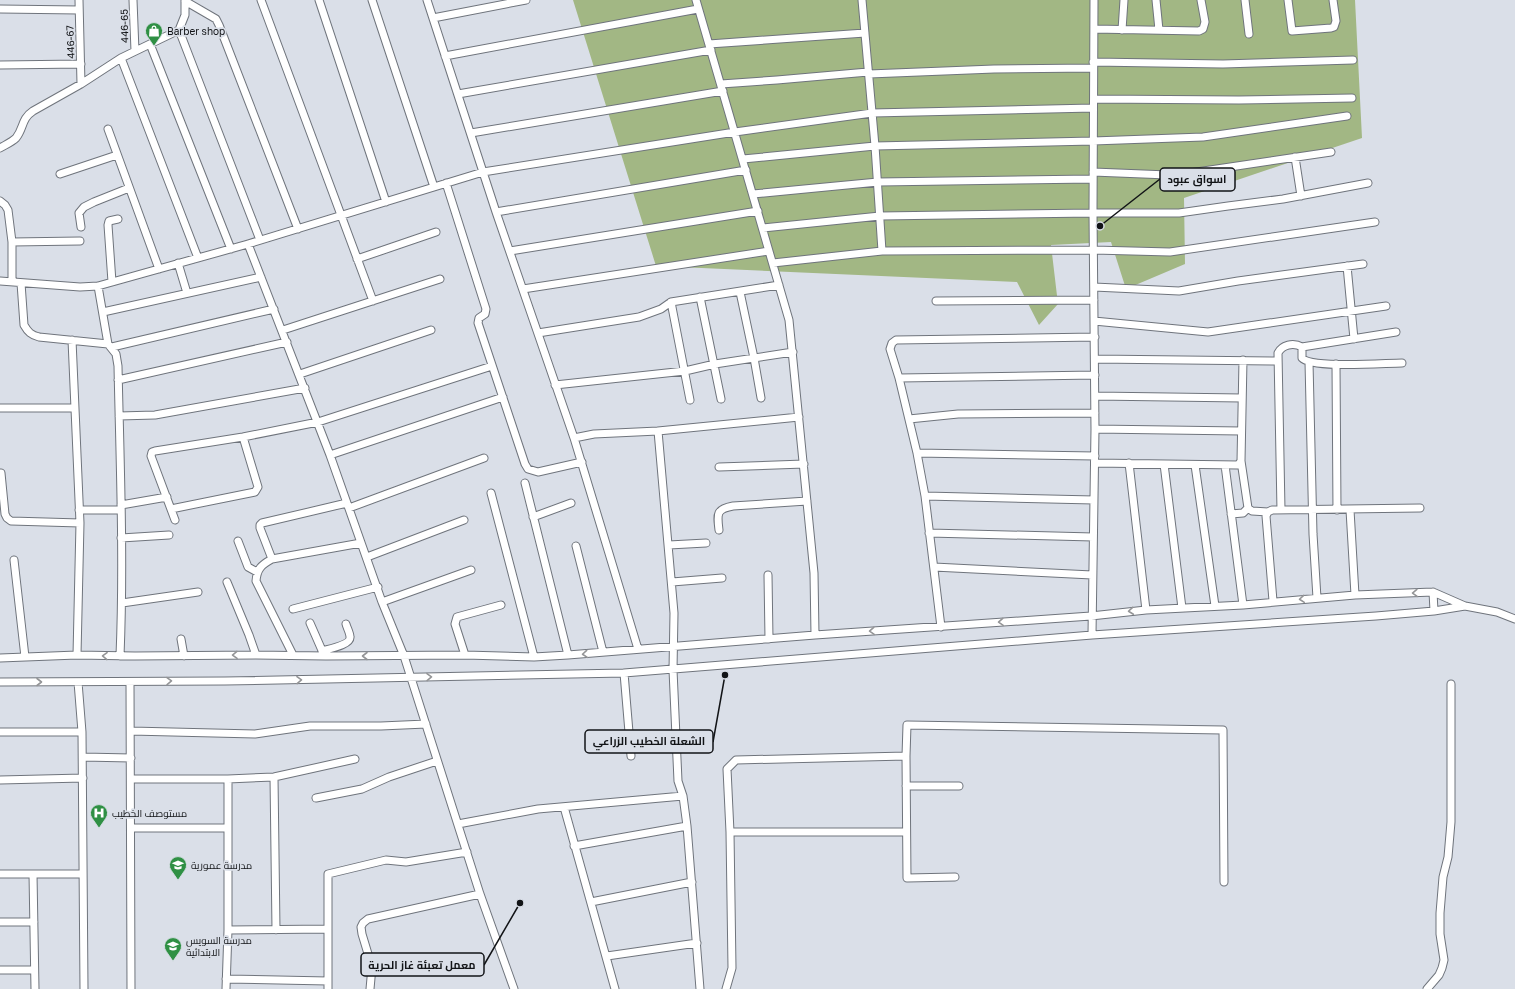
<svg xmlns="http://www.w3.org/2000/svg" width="1515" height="989" viewBox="0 0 1515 989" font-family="'Golos Text',Cairo,sans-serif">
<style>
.green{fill:#a2b784}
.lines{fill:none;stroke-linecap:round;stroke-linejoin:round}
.minor-casing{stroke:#6f747c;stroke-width:9}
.minor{stroke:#fff;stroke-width:7}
.oneway{stroke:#949597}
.labels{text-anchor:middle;stroke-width:3.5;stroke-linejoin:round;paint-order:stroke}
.street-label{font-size:10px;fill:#121417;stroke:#dadfe8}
.poi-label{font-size:10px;fill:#121417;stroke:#dadfe8;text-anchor:start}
.leader{fill:none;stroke:#121417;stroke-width:1.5}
.callout-dot{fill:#121417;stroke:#dadfe8;stroke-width:1.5}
.callout{fill:#dadfe8;stroke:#121417;stroke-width:1.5}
.callout-label{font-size:11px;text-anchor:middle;font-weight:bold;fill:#121417}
</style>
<rect width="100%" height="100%" fill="#dadfe8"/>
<path class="green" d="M 573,0 L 1355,0 L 1362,138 L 1184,198 L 1185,264 L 1126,289 L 1111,242 L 1051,245 L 1058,304 L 1039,325 L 1017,282 L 656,266 Z"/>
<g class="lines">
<g class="minor-casing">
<path id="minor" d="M 79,0 L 81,84
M 133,0 L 135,51
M 261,0 L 373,301
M 319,0 L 386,202
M 372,0 L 434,187
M 427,0 L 496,212 L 574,438 L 638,649
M 696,0 L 789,320 L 814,573 L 815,635
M 862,0 L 875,146 L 882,251
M 1156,0 L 1159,30
M 1245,0 L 1249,34
M 1288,0 L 1292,31 L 1331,28 L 1334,27 L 1336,21 L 1333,0
M 185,1 L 216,19 L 219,25 L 298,229
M 0,9 L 79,10
M 433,18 L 526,0
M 1094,29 L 1199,31 L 1203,29 L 1205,22 L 1201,0
M 179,30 L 260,240
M 1122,30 L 1124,0
M 150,44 L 231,249
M 709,44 L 865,33
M 445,56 L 698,9
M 121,58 L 198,258
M 1093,62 L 1223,64 L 1353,60
M 0,65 L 81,64
M 869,74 L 994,69 L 1093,68
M 721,84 L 777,80 L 868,72
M 458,94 L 711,50
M 1094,99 L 1239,100 L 1352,98
M 108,129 L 159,269
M 471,133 L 723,91
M 0,148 C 5,145 12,142 16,138 C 24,128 21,119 33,111 L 81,84 L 121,58 L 179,30 L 185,15 L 185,0
M 1295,157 L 1301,196
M 743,159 L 875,146 L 1093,141 L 1203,137 L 1347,116
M 1093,172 L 1168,175 L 1183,174 L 1331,152
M 60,174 L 117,155
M 446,183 L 486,309 L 485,314 L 479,318 L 478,323 L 525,464 L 528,469 L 538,472 L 582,462
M 753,194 L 878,182 L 1093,179
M 0,201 L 5,205 L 8,210 L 12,242 L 12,282
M 496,212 L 746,170
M 81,227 L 79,213 L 84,207 L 94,202 L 129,188
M 763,228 L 880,216 L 1093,213 L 1179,213 L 1228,206 L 1283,199 L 1368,183
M 12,242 L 80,241
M 248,244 L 330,455 L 382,602 L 404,656 L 480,894 L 514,989
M 510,251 L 758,211
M 357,259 L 436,232
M 178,263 L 187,293
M 773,263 L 882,251 L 1094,250 L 1170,252 L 1375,222
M 1347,266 L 1354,339
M 0,281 L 80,287 L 98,286 L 248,244 L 483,172 L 735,132 L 872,113 L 1093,108
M 112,282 L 108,225 L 109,221 L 118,219
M 21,283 L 24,325 C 28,332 31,335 39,337 L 108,344 L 116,354 L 118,366 C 120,463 124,559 120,656
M 98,286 L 108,344
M 1094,287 L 1179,291 L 1238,281 L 1363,264
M 523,289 L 769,251
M 740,292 L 754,358 L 761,398
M 700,297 L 721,399
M 936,301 L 1094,300
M 671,302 L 690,400
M 103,312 L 261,277
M 1094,321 L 1208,332 L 1386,306
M 283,330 L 440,279
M 538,333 L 639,317 L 661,309 L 671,302 L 779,285
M 72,340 L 80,523 L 77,655
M 112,347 L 274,309
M 1302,347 L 1396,332
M 1095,359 L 1278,361
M 1309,362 L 1313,534 L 1317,598
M 1336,364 L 1337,510
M 300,374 L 431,330
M 899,378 L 1095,375
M 118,380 L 287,342
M 555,385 L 685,371 L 715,364 L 793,352
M 1095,396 L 1242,398
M 0,408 L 75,408
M 119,416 L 155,415 L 305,388
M 909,419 L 958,414 L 1095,413
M 1095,429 L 1241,431
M 658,431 L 799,417
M 574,438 L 594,434 L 658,431 L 674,613 L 673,670 L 678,781 L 683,796 L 687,826 L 700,989
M 917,453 L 1095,456
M 330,455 L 503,397
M 1241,461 L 1248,508 L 1252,511 L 1268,512
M 1095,463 L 1238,465 L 1241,461 L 1243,360
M 1129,463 L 1146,610
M 1164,464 L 1182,608
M 1195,465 L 1215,606
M 1225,465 L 1243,605
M 719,467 L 804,464
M 1,473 L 5,514 L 7,518 L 11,521 L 80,523
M 525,483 L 568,655
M 491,493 L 534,657
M 925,496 L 1094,500
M 121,505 L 167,497
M 349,508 L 484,458
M 171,509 L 255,492 L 258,487 L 243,437
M 79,510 L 121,510
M 1281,510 L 1278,353 C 1282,345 1293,342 1302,347 L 1302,358 C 1312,369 1385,363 1402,363
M 1350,510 L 1355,595
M 1231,514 L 1243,513 L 1248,508
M 533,517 L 571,503
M 175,520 L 151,456 L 152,452 L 155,451 L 243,437 L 318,422 L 492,366
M 719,530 C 717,514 716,509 733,506 L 807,501
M 929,533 L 1093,537
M 121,538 L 169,535
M 238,541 L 248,567 L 257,572
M 669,545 L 706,543
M 576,546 L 603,652
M 367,557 L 464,520
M 272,559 L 260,528 L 260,525 L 262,523 L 347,503
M 14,560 L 25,657
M 934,567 L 1092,575
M 768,575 L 769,639
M 227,582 L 249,635 L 256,655
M 672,582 L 722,578
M 1433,592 L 1434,611
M 1273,601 L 1266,516 L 1268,512 L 1272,510 L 1420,508
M 382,602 L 471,570
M 122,603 L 198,592
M 293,609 L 378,587
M 310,623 L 324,655
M 941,627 L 925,496 L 917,453 L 899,378 L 890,349 L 892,343 L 896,340 L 1095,337
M 1092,635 L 1095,429 L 1093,213 L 1094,0
M 181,639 L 184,656
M 322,651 C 328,649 351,645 350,637 C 350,633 347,628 346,624
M 293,655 L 256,581 C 257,569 261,565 272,559 L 361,543
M 465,655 L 455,624 L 457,617 L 501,605
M 0,658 L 77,655 L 135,656 L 256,655 L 326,656 L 465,655 L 534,657 L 568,655 L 815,635 L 1091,616 L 1146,610 L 1243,605 L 1355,595 L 1433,592 L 1465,606 L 1497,612 L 1515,619
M 624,673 L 631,756
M 0,682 L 225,681 L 624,673 L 1092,635 L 1376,616 L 1434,611 L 1465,606
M 78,682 L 82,732 L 84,989
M 130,682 L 131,989
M 131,731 L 255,734 L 310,726 L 381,726 L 426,724
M 0,732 L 82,732
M 83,757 L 131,758
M 274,777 L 276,930
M 131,779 L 228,779 L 274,777 L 355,759
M 0,780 L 83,778
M 906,786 L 959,786
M 316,798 L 362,789 L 389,777 L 437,761
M 564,807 L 615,989
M 458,824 L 538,809 L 683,796
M 131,828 L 227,828
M 730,832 L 906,832
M 574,846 L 687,826
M 0,874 L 83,874
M 33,874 L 35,989
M 955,877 L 907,878 L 906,756 L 907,725 L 1223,730 L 1224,882
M 591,902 L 692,882
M 0,922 L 34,922
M 228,930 L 328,929
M 607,956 L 697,943
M 0,970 L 34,970
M 226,979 L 328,981
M 226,989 L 228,930 L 228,779
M 328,989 L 328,874 L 386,860 L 406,862 L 467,852
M 370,989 L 372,967 L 362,934 L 361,927 L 363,923 L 368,919 L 480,894
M 726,989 L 732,968 L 730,832 L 727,769 L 736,760 L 906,756
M 1427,989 L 1439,975 L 1442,968 L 1444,960 L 1440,934 L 1440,913 L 1443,877 L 1448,857 L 1451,822 L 1451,684"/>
</g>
<use href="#minor" class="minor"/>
</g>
<defs><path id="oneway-chevron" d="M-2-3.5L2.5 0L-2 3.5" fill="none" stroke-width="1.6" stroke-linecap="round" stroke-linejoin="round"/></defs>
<g class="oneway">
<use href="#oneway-chevron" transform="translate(1415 593) rotate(178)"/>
<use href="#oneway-chevron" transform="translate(1302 599) rotate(175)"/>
<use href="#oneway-chevron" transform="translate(1131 611) rotate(174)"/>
<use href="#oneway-chevron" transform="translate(1001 622) rotate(176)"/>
<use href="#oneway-chevron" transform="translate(872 631) rotate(176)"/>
<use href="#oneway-chevron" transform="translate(585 654) rotate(175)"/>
<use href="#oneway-chevron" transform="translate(235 655) rotate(179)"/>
<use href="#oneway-chevron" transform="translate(105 656) rotate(-179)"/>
<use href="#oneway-chevron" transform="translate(365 656) rotate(180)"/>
<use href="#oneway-chevron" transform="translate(429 677) rotate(-1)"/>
<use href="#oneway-chevron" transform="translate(299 680) rotate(-1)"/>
<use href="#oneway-chevron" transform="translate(169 681) rotate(-1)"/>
<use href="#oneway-chevron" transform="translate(39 682)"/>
</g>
<defs>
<g id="shop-pin" transform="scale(0.9)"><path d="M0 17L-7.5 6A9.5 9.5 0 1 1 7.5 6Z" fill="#2f9044" stroke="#dadfe8"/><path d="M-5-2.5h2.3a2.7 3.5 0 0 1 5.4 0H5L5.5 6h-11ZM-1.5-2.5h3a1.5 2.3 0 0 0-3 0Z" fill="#fff"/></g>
<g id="hospital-pin" transform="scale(0.9)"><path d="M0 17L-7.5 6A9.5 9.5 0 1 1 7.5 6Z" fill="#2f9044" stroke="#dadfe8"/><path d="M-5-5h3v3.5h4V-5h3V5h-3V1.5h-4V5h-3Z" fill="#fff"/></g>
<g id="school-pin" transform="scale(0.9)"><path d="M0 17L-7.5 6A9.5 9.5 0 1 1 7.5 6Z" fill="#2f9044" stroke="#dadfe8"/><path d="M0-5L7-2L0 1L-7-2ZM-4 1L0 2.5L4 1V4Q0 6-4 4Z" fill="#fff"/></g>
</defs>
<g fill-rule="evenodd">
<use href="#shop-pin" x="154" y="31"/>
<use href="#hospital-pin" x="99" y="813"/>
<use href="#school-pin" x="178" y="865"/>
<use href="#school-pin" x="173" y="946"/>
</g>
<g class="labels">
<g class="street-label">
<text transform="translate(124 26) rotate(-91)" y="4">446-65</text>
<text transform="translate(70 42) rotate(-92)" y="4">446-67</text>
</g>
<g class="poi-label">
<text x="167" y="35">Barber shop</text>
<text x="112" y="817">مستوصف الخطيب</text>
<text x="191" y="869">مدرسة عمورية</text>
<text x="186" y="944">مدرسة السويس<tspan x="186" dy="12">الابتدائية</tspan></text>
</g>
</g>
<path class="leader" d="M1100 226L1160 179M725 675L713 742M520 903L484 965"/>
<g class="callout-dot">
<circle cx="1100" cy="226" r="4"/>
<circle cx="725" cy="675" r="4"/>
<circle cx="520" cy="903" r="4"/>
</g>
<g class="callout">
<rect x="1160" y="168" width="75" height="23" rx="4"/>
<rect x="585" y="730" width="128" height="23" rx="4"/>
<rect x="361" y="953" width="123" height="23" rx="4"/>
</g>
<g class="callout-label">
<text x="1197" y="183">اسواق عبود</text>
<text x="649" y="745">الشعلة الخطيب الزراعي</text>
<text x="422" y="969">معمل تعبئة غاز الحرية</text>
</g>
</svg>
